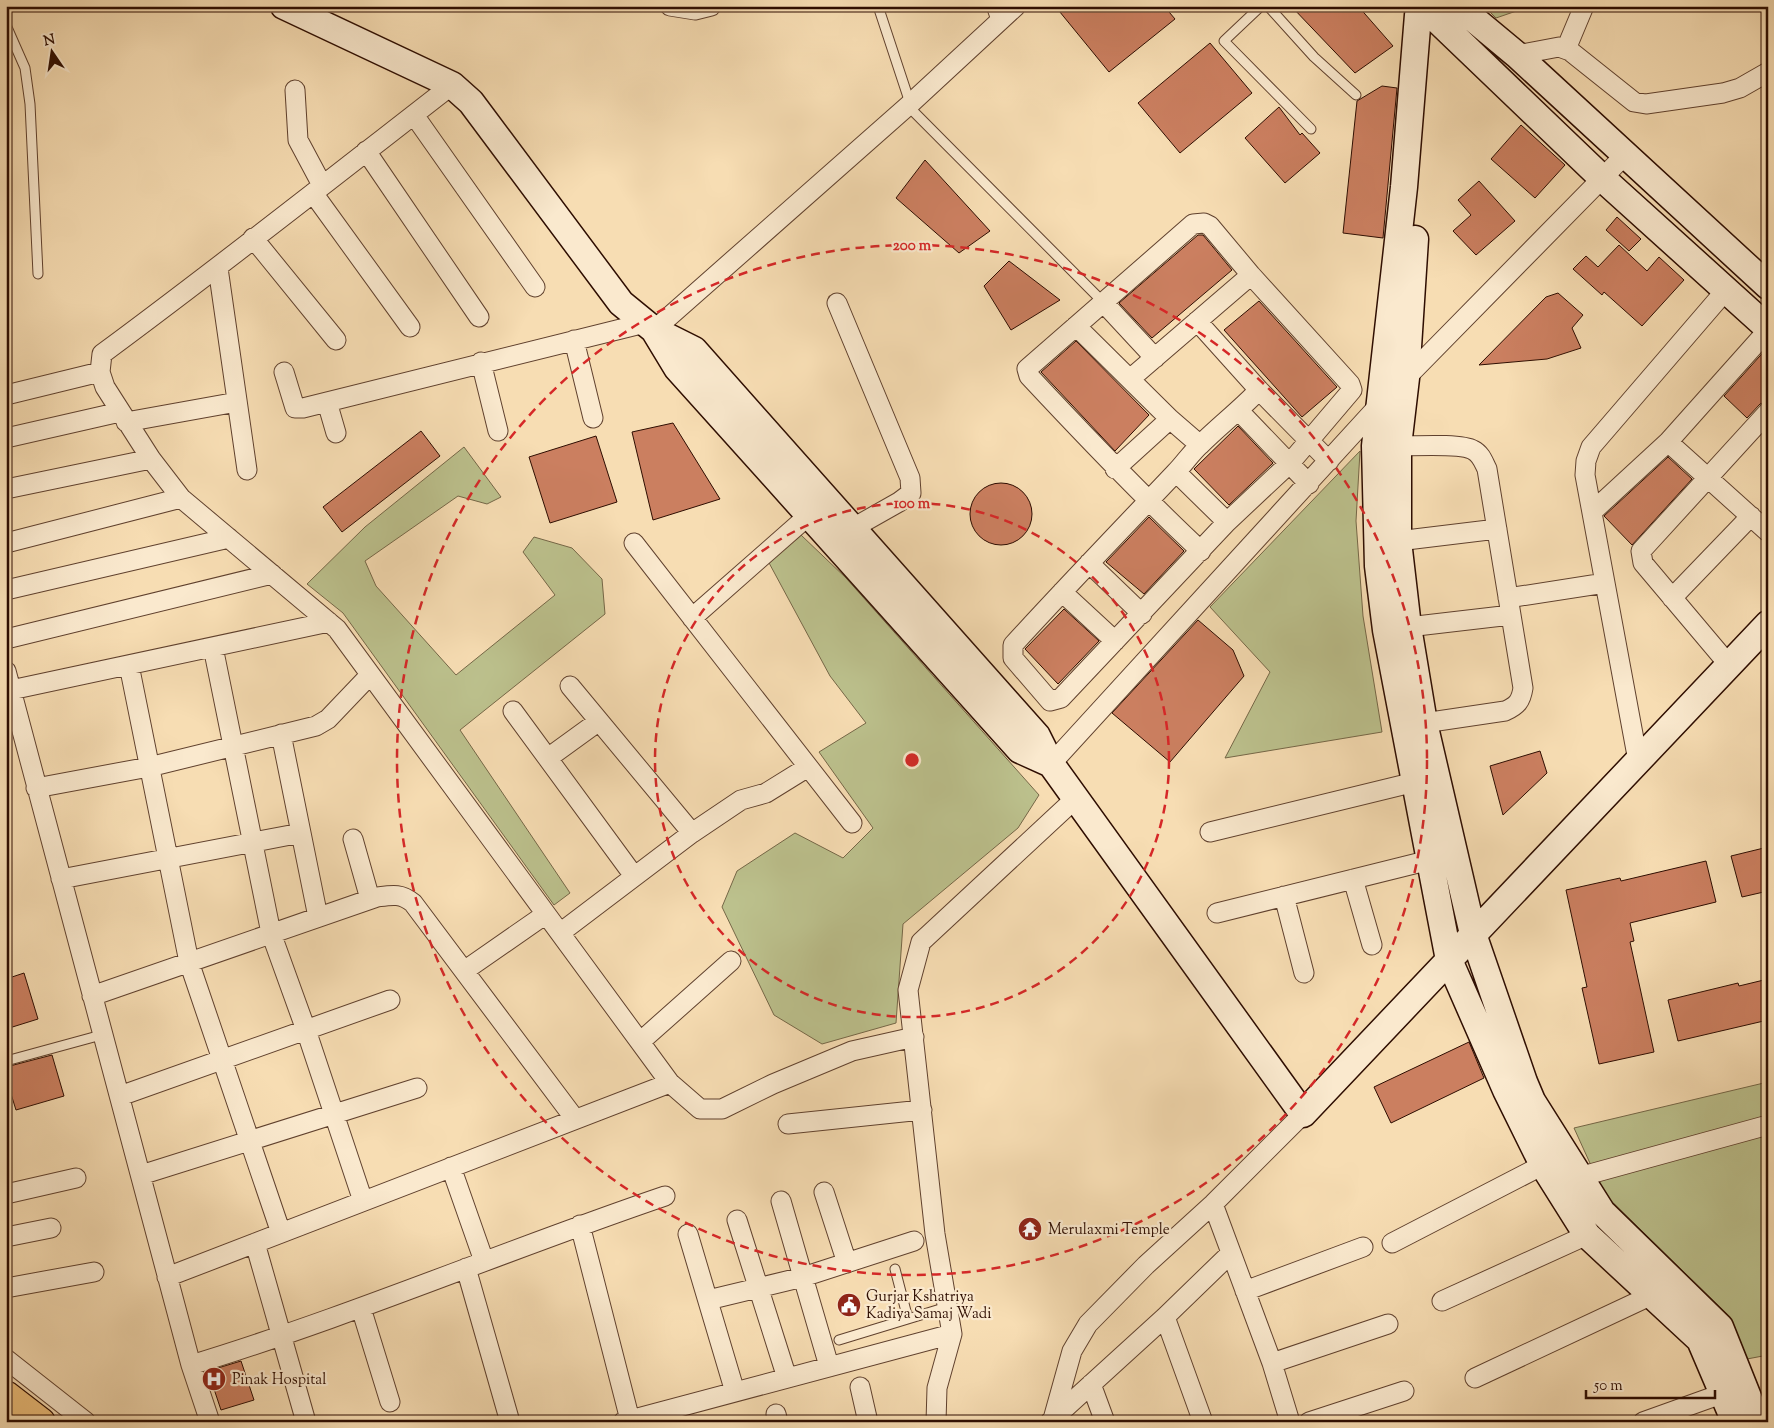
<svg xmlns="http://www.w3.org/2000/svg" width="1774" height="1428" viewBox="0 0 1774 1428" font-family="'Sorts Mill Goudy',serif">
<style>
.green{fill:#bcc18d;stroke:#756747}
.building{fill:#cb7f60;stroke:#2e0d01}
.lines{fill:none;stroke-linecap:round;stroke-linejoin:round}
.lane-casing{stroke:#60412e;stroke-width:11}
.street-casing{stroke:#60412e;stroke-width:21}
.secondary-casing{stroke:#2e0d01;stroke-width:29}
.primary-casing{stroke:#2e0d01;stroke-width:30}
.lane{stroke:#fae9ce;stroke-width:9}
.street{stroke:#fae9ce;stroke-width:19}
.secondary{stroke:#fae9ce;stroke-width:26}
.primary{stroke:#ecbe7a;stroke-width:28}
.ring{fill:none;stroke:#d62828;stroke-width:2.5;stroke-dasharray:9 6}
.labels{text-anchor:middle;stroke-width:4.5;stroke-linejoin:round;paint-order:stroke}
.poi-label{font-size:15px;fill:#2e0d01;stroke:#fae9ce;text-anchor:start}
.centre{fill:#d62828;stroke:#fae9ce;stroke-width:2.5}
.ring-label{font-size:15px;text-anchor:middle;font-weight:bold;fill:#d62828;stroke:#fae9ce;stroke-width:4.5;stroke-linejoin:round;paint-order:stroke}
</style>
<rect width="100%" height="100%" fill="#f7ddb3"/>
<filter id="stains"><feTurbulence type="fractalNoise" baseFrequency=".004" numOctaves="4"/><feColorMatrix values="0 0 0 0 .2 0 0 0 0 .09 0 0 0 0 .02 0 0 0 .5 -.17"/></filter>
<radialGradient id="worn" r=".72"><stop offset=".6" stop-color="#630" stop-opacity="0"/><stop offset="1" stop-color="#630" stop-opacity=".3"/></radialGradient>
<path class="green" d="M 1484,6 L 1531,6 L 1496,18 Z
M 464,447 L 501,497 L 487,504 L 458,496 L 365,561 L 376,586 L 456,675 L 555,595 L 523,552 L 534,537 L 572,548 L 602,579 L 605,614 L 460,730 L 570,893 L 554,905 L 343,613 L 307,584 L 365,527 Z
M 1360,451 L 1356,521 L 1363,616 L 1382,732 L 1225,758 L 1270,672 L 1210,607 Z
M 801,535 L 846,578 L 1039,795 L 1018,828 L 903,924 L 896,1023 L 822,1044 L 774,1015 L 722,907 L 737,871 L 795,833 L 843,858 L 873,828 L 819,752 L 866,723 L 830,676 L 768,561 Z
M 1768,1082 L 1768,1355 L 1747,1359 L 1727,1314 L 1604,1194 L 1574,1128 Z"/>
<path class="building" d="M 1055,6 L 1164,6 L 1175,19 L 1109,72 Z
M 1291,6 L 1358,6 L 1393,46 L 1355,73 Z
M 1210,43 L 1252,93 L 1180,153 L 1138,103 Z
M 1382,86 L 1397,88 L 1383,238 L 1343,233 L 1357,101 Z
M 1279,107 L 1300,135 L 1302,133 L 1320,153 L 1285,183 L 1245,138 Z
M 1521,125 L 1565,165 L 1535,198 L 1491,159 Z
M 925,160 L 990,231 L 959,253 L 896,198 Z
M 1479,181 L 1515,221 L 1476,255 L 1453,231 L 1471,215 L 1458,200 Z
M 1617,217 L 1641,239 L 1629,251 L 1606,230 Z
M 1198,235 L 1203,235 L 1232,270 L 1152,338 L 1119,303 Z
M 1619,245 L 1647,271 L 1659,257 L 1684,280 L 1642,326 L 1604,292 L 1602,295 L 1573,269 L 1586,256 L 1598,267 Z
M 1009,261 L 1060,300 L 1011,330 L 984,286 Z
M 1558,293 L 1583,315 L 1572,328 L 1581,348 L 1547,359 L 1479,365 L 1546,297 Z
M 1259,301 L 1337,387 L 1302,417 L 1224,330 Z
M 1076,341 L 1149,415 L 1115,451 L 1041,372 Z
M 1768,347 L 1768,401 L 1760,404 L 1747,418 L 1724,396 Z
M 673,423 L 720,499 L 653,520 L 632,432 Z
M 1238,426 L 1273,463 L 1229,505 L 1194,469 Z
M 421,431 L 440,456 L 342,532 L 323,507 Z
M 596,436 L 617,502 L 550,523 L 529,457 Z
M 1668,457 L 1692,479 L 1632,545 L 1604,516 Z
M970 514a31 31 0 1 1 62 0a31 31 0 1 1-62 0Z
M 1149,517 L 1184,551 L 1144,594 L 1106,562 Z
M 1064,609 L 1099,641 L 1058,684 L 1025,649 Z
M 1198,620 L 1233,650 L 1244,676 L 1170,762 L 1112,713 Z
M 1540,751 L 1547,773 L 1503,815 L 1490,766 Z
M 1768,847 L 1768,891 L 1742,897 L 1731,856 Z
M 1706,861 L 1716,902 L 1630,923 L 1634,941 L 1630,942 L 1654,1052 L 1599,1064 L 1582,988 L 1587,987 L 1566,890 L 1620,878 L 1621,881 Z
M 24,973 L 38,1019 L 6,1029 L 6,979 Z
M 1768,979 L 1768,1020 L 1678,1041 L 1668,1000 L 1738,983 L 1739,986 Z
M 1469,1042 L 1484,1078 L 1391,1123 L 1374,1087 Z
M 52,1055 L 64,1096 L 16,1110 L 6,1078 L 6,1067 Z
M 241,1361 L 254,1400 L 221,1410 L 208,1371 Z"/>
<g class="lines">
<g class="lane-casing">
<path id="lane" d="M 878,6 L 910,103
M 991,6 L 997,23
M 1261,6 L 1224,41 L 1311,129
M 1268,6 L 1314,57 L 1356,95
M 6,25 L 25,68 L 30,104 L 38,274
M 908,106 L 1103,302
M 6,1061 L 105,1034
M 895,1269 L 908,1319
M 839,1340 L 947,1307"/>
</g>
<g class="street-casing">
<path id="street" d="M 670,6 L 695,10 L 711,6
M 1566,49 L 1584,6
M 1517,55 L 1559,47 L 1570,51 L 1634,102 L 1646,104 L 1723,93 L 1740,88 L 1768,72
M 452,85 C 336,175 220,267 102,354 L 100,372 L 105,387 L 151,459 L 181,498 L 337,629 L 670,1083 L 700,1109 L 722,1109 L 773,1084 L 852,1051 L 914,1037
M 295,90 L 298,140 L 322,185
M 414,115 L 535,287
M 366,151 L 479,317
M 313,193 L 410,327
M 253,238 L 336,340
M 218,268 L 247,470
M 1103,302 L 1155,358
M 837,303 L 910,478 L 911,493 L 899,502 L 853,528
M 1197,321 L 1259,390 L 1329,461
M 1076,326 L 1170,419 L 1200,445
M 654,330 L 910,104 L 1016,6
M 574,340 L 593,418
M 481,362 L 498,431
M 284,372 L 295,408 L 303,408 L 645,323
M 1130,379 L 1251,275
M 1402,382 L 1625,155
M 6,395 L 100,372
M 327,402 L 336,433
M 1239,411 L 1309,484
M 126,422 L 237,402
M 6,438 L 120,412
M 1668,442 L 1768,532
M 1398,446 C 1414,446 1461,443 1473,450 C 1481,454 1483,461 1487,469 L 1523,688 C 1521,701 1517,706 1505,711 L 1424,723
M 1115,469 L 1170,419
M 1176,472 L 1227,522
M 6,489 L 151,459
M 1592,512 L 1668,442 L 1768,330
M 1398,541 L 1497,529
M 6,543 L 181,498
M 634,543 L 852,823
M 1201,551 C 1141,495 1085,436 1029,376 L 1027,369 L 1193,224 L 1204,223 L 1210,226 L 1251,275 L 1350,384 L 1352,390 L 1290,463 L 1227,522 L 1061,698 L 1050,701 L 1013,658 L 1013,645 C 1066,587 1121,530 1175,473 C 1184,464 1191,453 1200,445 C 1219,426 1240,410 1259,390
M 1089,563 L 1142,614
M 6,590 L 229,538
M 1062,592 L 1115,641
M 1508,598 L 1605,583
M 1672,598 L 1751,516
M 692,618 L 809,515
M 1408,627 L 1511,615
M 6,639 L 272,574
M 213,647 L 271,933 L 306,1030 L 363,1201
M 129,665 L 189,962 L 281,1233
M 1729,665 L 1643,563 L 1641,551 L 1768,412
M 6,671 L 191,1365 L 210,1422
M 570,686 L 692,833
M 11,690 L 329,622
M 513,711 L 634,876
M 281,734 L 318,917
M 548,758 L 599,721
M 1638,761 L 1585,475 L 1586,461 L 1591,447 L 1726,290
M 1051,764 L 1381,403
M 36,788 L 149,767 L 316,726 L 328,719 L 370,675
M 1210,832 L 1415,782
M 353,839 L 370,899
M 61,879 L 301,833
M 1353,879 L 1372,945
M 1284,896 L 1304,973
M 1217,913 L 1430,860
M 560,933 L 692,833 L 741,800 L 766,793 L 808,767
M 464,971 L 546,914
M 92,996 L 377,897 C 392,895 401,893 413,903 L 575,1119
M 640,1042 L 731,961
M 120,1096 L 390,1000
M 788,1124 L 922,1110
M 451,1167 L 484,1261
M 141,1175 L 417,1088
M 1579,1177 L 1768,1125
M 824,1192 L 847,1263
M 6,1194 L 76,1178
M 1213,1204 L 1272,1363 L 1290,1422
M 737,1220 L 787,1378
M 580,1225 L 630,1420
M 688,1234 L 735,1392
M 6,1237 L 51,1228
M 255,1243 L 306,1422
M 1392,1243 L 1543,1165
M 466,1268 L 510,1422
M 167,1277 L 670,1083
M 6,1288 L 94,1272
M 1245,1291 L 1363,1247
M 708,1300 L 803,1277 L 781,1201
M 1442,1301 L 1587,1235
M 361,1308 L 390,1402
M 1165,1317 L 1203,1422
M 6,1359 L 86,1422
M 1272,1363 L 1388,1324
M 191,1365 C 352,1316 506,1250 665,1196
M 829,1366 L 803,1277 L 914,1241
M 1475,1378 L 1652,1295
M 1091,1384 L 1105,1422
M 860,1387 L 868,1422
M 776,1414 L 778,1422
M 1053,1419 L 1165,1317 L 1231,1253
M 623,1422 L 952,1334
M 936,1422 L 937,1388 L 952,1334 L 935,1234 L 908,990 L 921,942 L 1076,798
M 1050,1422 L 1053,1419 L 1072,1351 L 1088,1324 L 1146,1265 L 1213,1204 L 1303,1114
M 1309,1422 L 1404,1391
M 1643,1422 L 1724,1393"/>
</g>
<g class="secondary-casing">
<path id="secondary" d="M 284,6 L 452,85 L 471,102 L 621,303 L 654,330 L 694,350 L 1037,736 L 1051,764 L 1303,1114 L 1768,624
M 1458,6 L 1517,55 L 1768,286
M 1418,15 L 1404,187 L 1375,446 L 1378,566 L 1386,630 L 1449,960 L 1506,1090 L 1543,1165 L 1587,1235 L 1700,1340 L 1735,1422
M 1432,15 L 1603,179 L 1768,328
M 1415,239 L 1406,378 L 1398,446 L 1398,541 L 1408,627 L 1424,723 L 1473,934 L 1524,1082 L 1532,1101 L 1602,1212 L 1720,1327 L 1758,1422
M 654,330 L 677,368 L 1020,750 L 1051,764
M 6,1414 L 16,1422"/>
</g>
<g class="primary-casing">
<path id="primary" d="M 6,1395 L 41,1422"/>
</g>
<use href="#lane" class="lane"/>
<use href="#street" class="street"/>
<use href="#secondary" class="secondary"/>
<use href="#primary" class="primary"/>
</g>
<g class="ring">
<circle cx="912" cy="760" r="257"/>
<circle cx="912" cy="760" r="515"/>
</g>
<defs>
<g id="temple-disc" transform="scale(1.25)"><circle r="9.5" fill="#8f2418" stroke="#fae9ce"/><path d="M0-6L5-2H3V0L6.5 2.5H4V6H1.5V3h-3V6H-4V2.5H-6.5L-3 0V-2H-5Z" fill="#fff"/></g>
<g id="civic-disc" transform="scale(1.25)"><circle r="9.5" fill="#8f2418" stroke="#fae9ce"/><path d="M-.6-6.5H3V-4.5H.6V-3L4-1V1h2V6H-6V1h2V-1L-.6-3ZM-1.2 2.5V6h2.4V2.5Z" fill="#fff"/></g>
<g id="hospital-disc" transform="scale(1.25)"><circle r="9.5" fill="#8f2418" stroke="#fae9ce"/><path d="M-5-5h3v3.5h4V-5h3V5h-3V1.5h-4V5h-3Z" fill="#fff"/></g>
</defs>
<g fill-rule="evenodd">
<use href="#temple-disc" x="1030" y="1229"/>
<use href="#civic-disc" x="849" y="1305"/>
<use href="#hospital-disc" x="214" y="1379"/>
</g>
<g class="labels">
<g class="poi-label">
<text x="1048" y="1234">Merulaxmi Temple</text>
<text x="866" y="1301">Gurjar Kshatriya<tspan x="866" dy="17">Kadiya Samaj Wadi</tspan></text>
<text x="232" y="1384">Pinak Hospital</text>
</g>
</g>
<circle cx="912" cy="760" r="8" class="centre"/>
<g class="ring-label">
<text x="912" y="250">200 m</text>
<text x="912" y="508">100 m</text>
</g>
<rect width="1774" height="1428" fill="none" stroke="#f7ddb3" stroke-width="25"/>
<rect x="8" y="8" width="1759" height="1413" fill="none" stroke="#2e0d01" stroke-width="2.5"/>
<rect x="12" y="12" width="1749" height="1403" fill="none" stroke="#2e0d01"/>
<g transform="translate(52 52) rotate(347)" stroke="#fae9ce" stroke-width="4" paint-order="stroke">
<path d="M0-4L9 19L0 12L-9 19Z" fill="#2e0d01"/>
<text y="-8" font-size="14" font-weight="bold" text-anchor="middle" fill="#2e0d01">N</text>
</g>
<path d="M1586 1390v8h129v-8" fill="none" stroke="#2e0d01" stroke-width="2.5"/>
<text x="1594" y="1390" font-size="15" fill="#2e0d01" stroke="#fae9ce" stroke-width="4" paint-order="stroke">50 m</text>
<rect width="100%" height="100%" filter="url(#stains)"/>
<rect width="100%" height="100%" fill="url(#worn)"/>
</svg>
